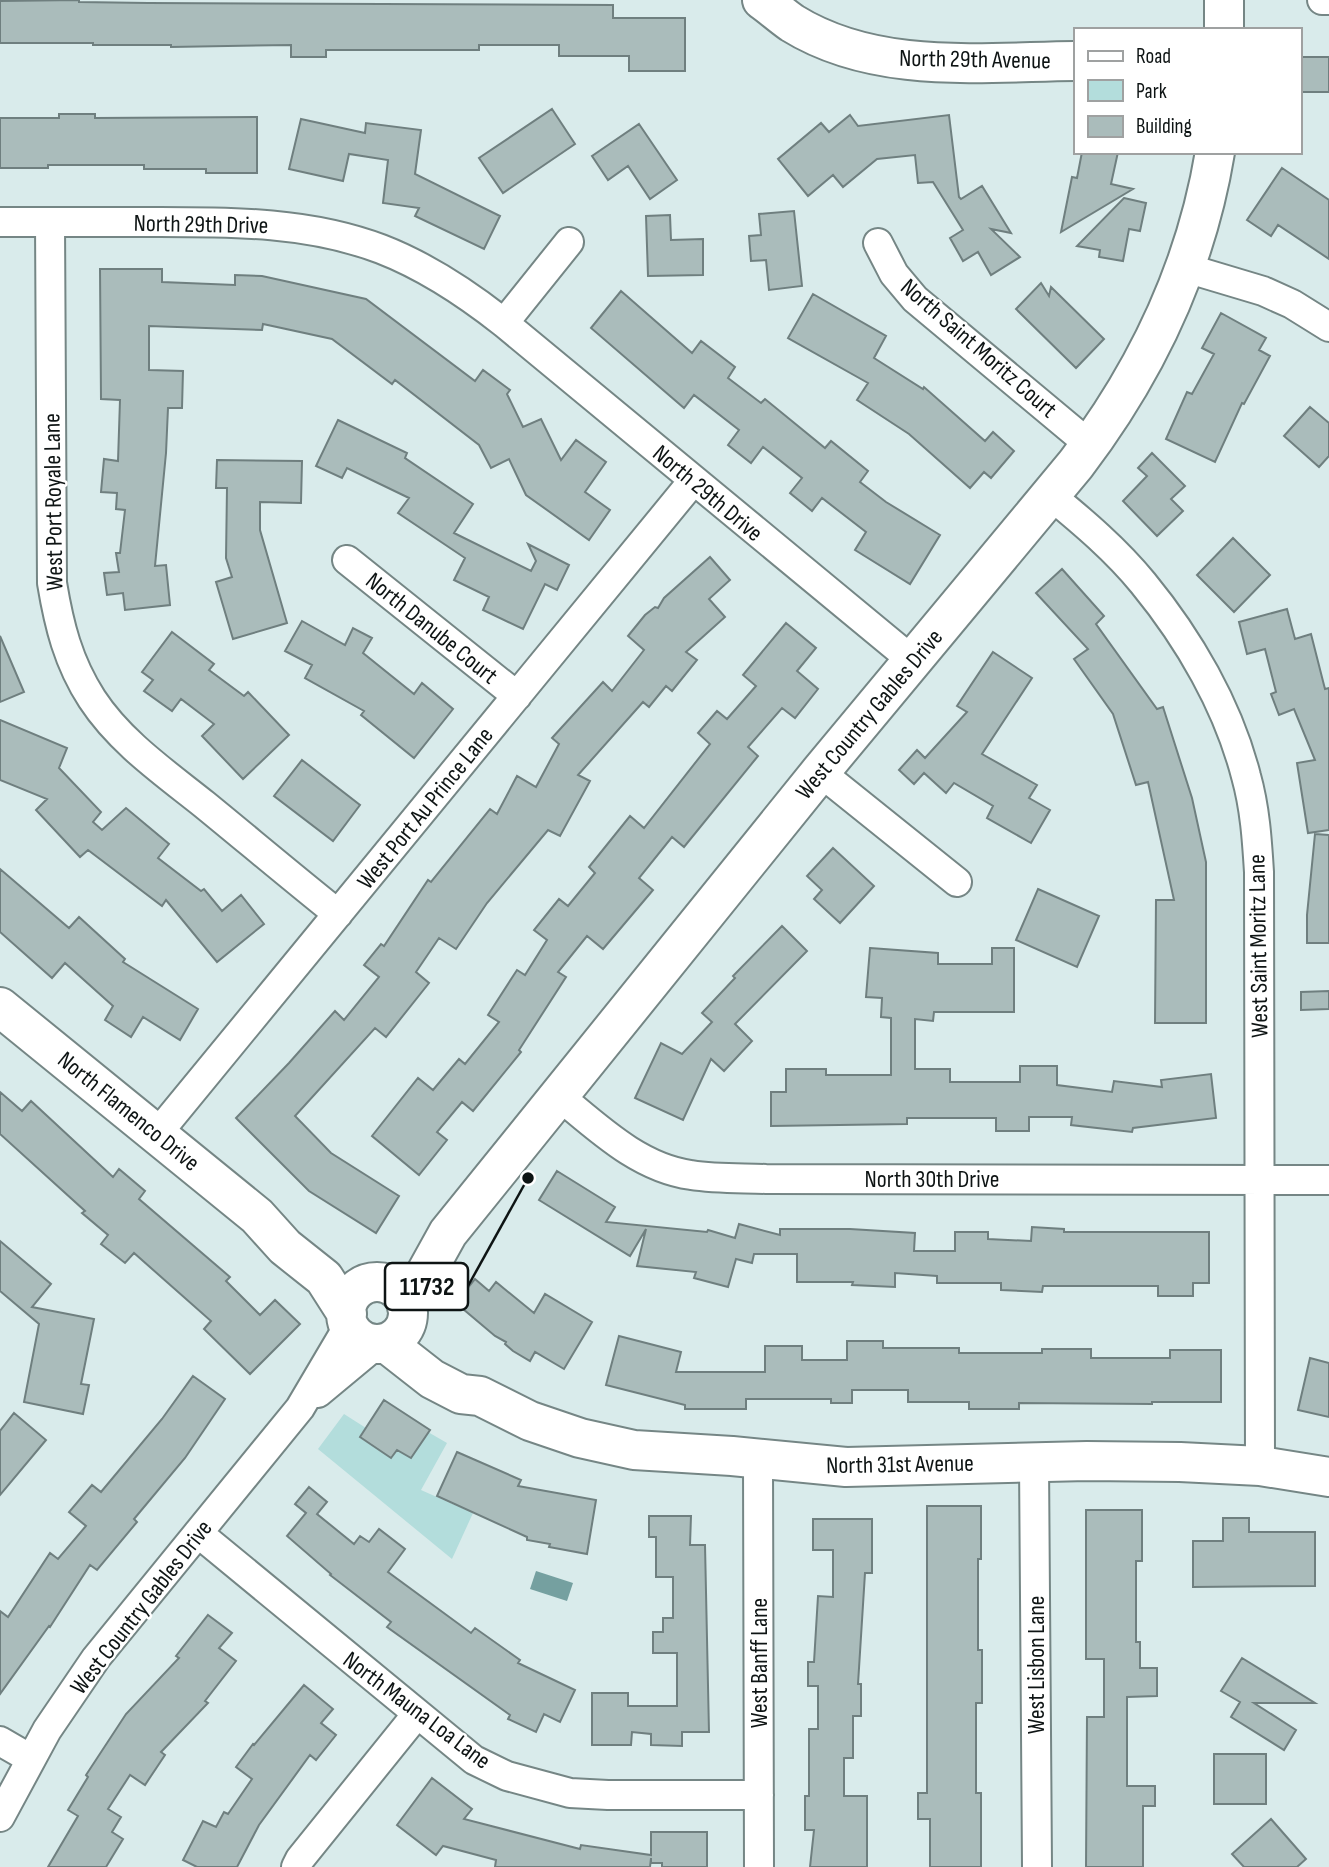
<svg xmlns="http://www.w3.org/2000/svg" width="1329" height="1867" viewBox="0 0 1329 1867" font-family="'Sofia Sans Condensed',sans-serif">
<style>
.green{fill:#b3dddc}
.water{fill:#75a0a0}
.building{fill:#aabcbb;stroke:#6f7f7f;stroke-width:2}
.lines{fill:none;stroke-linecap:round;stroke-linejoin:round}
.street-casing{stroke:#758685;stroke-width:32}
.secondary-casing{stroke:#758685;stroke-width:42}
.street{stroke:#fff;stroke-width:28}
.secondary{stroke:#fff;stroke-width:38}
.labels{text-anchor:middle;stroke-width:5;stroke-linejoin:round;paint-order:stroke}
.street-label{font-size:24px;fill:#0e1414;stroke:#fff}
.leader{fill:none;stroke:#0e1414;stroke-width:2.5}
.callout-dot{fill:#0e1414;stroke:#fff;stroke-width:2.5}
.callout{fill:#fff;stroke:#0e1414;stroke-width:2.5}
.callout-label{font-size:26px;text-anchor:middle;font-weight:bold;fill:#0e1414}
</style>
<rect width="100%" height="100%" fill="#d9ebeb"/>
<path class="green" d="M 344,1414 L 366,1428 L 360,1438 L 391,1458 L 397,1450 L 411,1458 L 428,1432 L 447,1443 L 421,1490 L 473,1513 L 452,1559 L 318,1449 Z"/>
<path class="water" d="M 536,1571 L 573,1583 L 567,1601 L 530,1589 Z"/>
<path class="building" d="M 79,0 L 79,2 L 148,3 L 613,5 L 613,18 L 685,18 L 685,71 L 629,71 L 629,56 L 559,56 L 559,45 L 479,45 L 479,50 L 326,50 L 326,57 L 291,57 L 291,45 L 171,47 L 171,45 L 93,45 L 93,43 L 0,43 L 0,1 Z
M 1299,57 L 1329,57 L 1329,92 L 1299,92 Z
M 552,109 L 575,144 L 503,193 L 479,158 Z
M 59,114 L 95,114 L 95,118 L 257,117 L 257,173 L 206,173 L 206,169 L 144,169 L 144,165 L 48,165 L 48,168 L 0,168 L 0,118 L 59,118 Z
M 850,115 L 858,126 L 949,115 L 959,197 L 961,199 L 982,186 L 1011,233 L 991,229 L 1020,257 L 991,275 L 978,252 L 963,261 L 950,238 L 963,230 L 933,182 L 918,183 L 915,155 L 877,159 L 843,187 L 833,175 L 808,196 L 778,159 L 821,123 L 829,132 Z
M 301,119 L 365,133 L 366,123 L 421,130 L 415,174 L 500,216 L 484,249 L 415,216 L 419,208 L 383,203 L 388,160 L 349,154 L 343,181 L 289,169 Z
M 639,124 L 677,180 L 650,199 L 628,166 L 608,180 L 592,156 Z
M 1082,152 L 1118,152 L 1111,184 L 1133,189 L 1061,232 L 1072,177 L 1077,178 Z
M 1282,168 L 1329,200 L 1329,259 L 1278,225 L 1271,236 L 1247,220 Z
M 1124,198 L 1146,203 L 1140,231 L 1129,229 L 1123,261 L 1099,257 L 1100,250 L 1077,246 Z
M 794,211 L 802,286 L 769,290 L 766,260 L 751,261 L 749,236 L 761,235 L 759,214 Z
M 670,215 L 671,240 L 703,239 L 703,275 L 648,276 L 646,216 Z
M 100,269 L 162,269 L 162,282 L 235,285 L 235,275 L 262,276 L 366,299 L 475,381 L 483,370 L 510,390 L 507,394 L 523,427 L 541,419 L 561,460 L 576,440 L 606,462 L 585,492 L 610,510 L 589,540 L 526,495 L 509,459 L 491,468 L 479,445 L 395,380 L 392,384 L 332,339 L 263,324 L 262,330 L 149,326 L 149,370 L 183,371 L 182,408 L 168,408 L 166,453 L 155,566 L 166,565 L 170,605 L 125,610 L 123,593 L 107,595 L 104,573 L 119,572 L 116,553 L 120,553 L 125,510 L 116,509 L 117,493 L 101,492 L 104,459 L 118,461 L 120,400 L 101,399 Z
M 1041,283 L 1049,296 L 1051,287 L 1104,339 L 1076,368 L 1016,309 Z
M 621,291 L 692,353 L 701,341 L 735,367 L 728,378 L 761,403 L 765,399 L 825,448 L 831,441 L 868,471 L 860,482 L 886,502 L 940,535 L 910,584 L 855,550 L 866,532 L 822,498 L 812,511 L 790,493 L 802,478 L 763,447 L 751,463 L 728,445 L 739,430 L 694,395 L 684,408 L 591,328 Z
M 813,294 L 886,336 L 874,358 L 923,389 L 924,387 L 985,441 L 993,432 L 1014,451 L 991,478 L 984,472 L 970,488 L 909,434 L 857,400 L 868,383 L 788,338 Z
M 1221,313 L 1266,338 L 1259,350 L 1270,356 L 1244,404 L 1242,403 L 1215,462 L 1166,439 L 1187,392 L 1192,394 L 1214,354 L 1202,348 Z
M 1310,407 L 1329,423 L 1329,456 L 1319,467 L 1284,436 Z
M 338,420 L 407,453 L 405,458 L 473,504 L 454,533 L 531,571 L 536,561 L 528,544 L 569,565 L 557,590 L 545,584 L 523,629 L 483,610 L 489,597 L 454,580 L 465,558 L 398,513 L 409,498 L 347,468 L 342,478 L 316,466 Z
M 1152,453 L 1185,486 L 1171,499 L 1183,511 L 1157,536 L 1123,501 L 1147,476 L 1138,468 Z
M 217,460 L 302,461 L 301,503 L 260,502 L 260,530 L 287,623 L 233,639 L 216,582 L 232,577 L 226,558 L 227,488 L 216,488 Z
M 1233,538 L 1270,575 L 1234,612 L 1197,575 Z
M 710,557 L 730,580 L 709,599 L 725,617 L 686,652 L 697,660 L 672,691 L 666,686 L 649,707 L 643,702 L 578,775 L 590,781 L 560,836 L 548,830 L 487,903 L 456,949 L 439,938 L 416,972 L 429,983 L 386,1037 L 375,1028 L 295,1116 L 331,1153 L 399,1196 L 376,1233 L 309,1191 L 236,1118 L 289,1063 L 335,1011 L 344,1020 L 379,977 L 364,965 L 381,944 L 384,946 L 428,880 L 431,882 L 490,809 L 497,814 L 517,776 L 536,787 L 559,744 L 552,738 L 603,682 L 612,691 L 644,650 L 628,636 L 645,615 L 655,607 L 658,608 L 664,598 Z
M 1062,569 L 1104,616 L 1096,624 L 1157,709 L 1163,707 L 1192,798 L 1206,862 L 1206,1023 L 1155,1023 L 1156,900 L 1174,900 L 1148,782 L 1136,785 L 1113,714 L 1074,659 L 1088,649 L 1036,593 Z
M 1287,609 L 1295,639 L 1311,634 L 1325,689 L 1329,688 L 1329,830 L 1308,833 L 1297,763 L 1315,760 L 1294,709 L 1279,715 L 1271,694 L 1276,692 L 1265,649 L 1247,654 L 1239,622 Z
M 302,621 L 345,645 L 353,628 L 372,638 L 363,653 L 414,694 L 422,683 L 453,709 L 414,758 L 361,715 L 364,711 L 305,678 L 312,665 L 285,651 Z
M 786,623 L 816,648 L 797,671 L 818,689 L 795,718 L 782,708 L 748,747 L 758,756 L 684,847 L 672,837 L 639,878 L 653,890 L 603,949 L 587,936 L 558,972 L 566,977 L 519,1050 L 521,1052 L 473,1111 L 462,1102 L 437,1132 L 447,1140 L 419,1175 L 372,1136 L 418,1078 L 433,1090 L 459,1059 L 465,1064 L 499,1022 L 488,1015 L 517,970 L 525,975 L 547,940 L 534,930 L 559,899 L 568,906 L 595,873 L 589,867 L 630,816 L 644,828 L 710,744 L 698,733 L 717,711 L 727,719 L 756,686 L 743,675 Z
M 172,632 L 214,664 L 209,670 L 244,696 L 248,692 L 289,735 L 243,779 L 202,736 L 214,724 L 181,699 L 172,711 L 144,691 L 153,680 L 142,672 Z
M 0,636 L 24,692 L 0,702 Z
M 993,652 L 1032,678 L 982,754 L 1037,785 L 1029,798 L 1050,810 L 1031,843 L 987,818 L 993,806 L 954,783 L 946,793 L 924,773 L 914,784 L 899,770 L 917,750 L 925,758 L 967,712 L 957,706 Z
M 0,720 L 67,748 L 59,768 L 101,812 L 93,822 L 102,830 L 126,808 L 169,844 L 158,858 L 201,891 L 204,889 L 222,911 L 241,895 L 264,924 L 217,962 L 166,900 L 162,906 L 88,850 L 80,857 L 36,810 L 47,799 L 0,780 Z
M 302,760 L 360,805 L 333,841 L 274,796 Z
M 1315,834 L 1329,835 L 1329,943 L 1307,943 L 1307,915 Z
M 833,848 L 874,886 L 840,923 L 814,899 L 822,890 L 807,876 Z
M 0,869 L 69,928 L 79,917 L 125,959 L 123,962 L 198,1009 L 180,1040 L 143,1017 L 131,1037 L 105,1020 L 113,1006 L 65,963 L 52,978 L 0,932 Z
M 1038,889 L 1099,916 L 1077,967 L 1016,940 Z
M 782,926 L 807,951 L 735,1024 L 752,1041 L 724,1071 L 711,1059 L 683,1120 L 635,1098 L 661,1043 L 682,1054 L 712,1022 L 702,1013 L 735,978 L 733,976 Z
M 870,948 L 938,953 L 938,964 L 992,964 L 992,948 L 1014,948 L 1014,1012 L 934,1012 L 933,1021 L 915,1019 L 915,1069 L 950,1069 L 950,1082 L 1020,1082 L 1020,1066 L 1057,1066 L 1057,1085 L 1112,1092 L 1114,1081 L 1162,1087 L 1161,1080 L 1211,1074 L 1216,1118 L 1133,1128 L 1132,1132 L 1071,1125 L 1072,1117 L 1029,1117 L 1029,1131 L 996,1131 L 996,1118 L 907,1118 L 907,1124 L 771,1126 L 771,1092 L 786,1092 L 786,1069 L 826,1069 L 826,1075 L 891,1075 L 891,1018 L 881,1017 L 882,998 L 866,997 Z
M 1329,991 L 1329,1009 L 1301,1010 L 1301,992 Z
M 0,1092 L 22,1111 L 31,1101 L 113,1177 L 119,1169 L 145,1191 L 139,1199 L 230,1277 L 226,1281 L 260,1315 L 275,1300 L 300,1324 L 250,1374 L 204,1329 L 211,1321 L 134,1253 L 125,1263 L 101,1244 L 108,1235 L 82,1213 L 85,1211 L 0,1134 Z
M 557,1171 L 615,1207 L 606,1222 L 707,1232 L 708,1230 L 735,1238 L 739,1224 L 780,1235 L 780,1229 L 850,1229 L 915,1233 L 914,1251 L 955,1251 L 955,1232 L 988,1232 L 988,1239 L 1031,1241 L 1032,1227 L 1064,1229 L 1064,1232 L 1209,1232 L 1209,1283 L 1193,1283 L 1193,1296 L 1158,1296 L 1158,1286 L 1043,1286 L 1042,1292 L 1001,1290 L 1001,1283 L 937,1283 L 937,1276 L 895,1273 L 895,1287 L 852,1285 L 853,1282 L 797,1282 L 797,1254 L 754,1254 L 752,1263 L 736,1259 L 728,1287 L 694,1278 L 696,1272 L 637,1266 L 646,1229 L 630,1256 L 539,1200 Z
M 0,1241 L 51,1284 L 32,1307 L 94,1319 L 81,1384 L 89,1385 L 83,1414 L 24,1402 L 39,1324 L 0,1291 Z
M 475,1279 L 489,1291 L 496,1282 L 534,1313 L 545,1294 L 592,1322 L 564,1369 L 535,1352 L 530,1361 L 513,1351 L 505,1344 L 506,1342 L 495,1336 L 456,1303 Z
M 619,1336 L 681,1352 L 676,1372 L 765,1372 L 765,1346 L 802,1346 L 802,1360 L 847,1360 L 847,1341 L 883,1341 L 883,1348 L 959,1348 L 959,1353 L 1042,1353 L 1042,1349 L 1091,1349 L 1091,1358 L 1170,1358 L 1170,1350 L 1221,1350 L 1221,1402 L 1152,1402 L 1152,1404 L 1019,1403 L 1019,1409 L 969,1409 L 969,1402 L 908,1402 L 908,1390 L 852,1390 L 852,1403 L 831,1403 L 831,1399 L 746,1399 L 746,1409 L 685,1409 L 685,1405 L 606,1385 Z
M 1310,1358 L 1329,1363 L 1329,1417 L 1298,1410 Z
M 193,1376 L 225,1399 L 185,1458 L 134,1519 L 137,1522 L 97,1570 L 90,1565 L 50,1627 L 49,1626 L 0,1694 L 0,1611 L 8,1617 L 50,1553 L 58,1559 L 86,1526 L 69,1512 L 92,1485 L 101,1492 L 162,1419 Z
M 384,1400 L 430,1430 L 411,1458 L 397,1450 L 391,1458 L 360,1437 Z
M 14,1413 L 46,1440 L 0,1495 L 0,1431 Z
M 457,1452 L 521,1480 L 518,1486 L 596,1500 L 587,1554 L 549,1547 L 550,1544 L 527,1540 L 527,1537 L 437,1496 Z
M 309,1487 L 327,1502 L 317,1514 L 354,1544 L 360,1536 L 369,1542 L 379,1529 L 405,1549 L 388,1572 L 471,1633 L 475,1628 L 520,1660 L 518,1663 L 575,1690 L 560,1722 L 544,1714 L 536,1732 L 508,1719 L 510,1715 L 387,1627 L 391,1622 L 330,1575 L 331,1574 L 287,1536 L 306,1513 L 295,1504 Z
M 927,1506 L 981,1506 L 981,1559 L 978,1559 L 978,1650 L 982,1650 L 982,1703 L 976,1703 L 976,1793 L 981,1793 L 981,1867 L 930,1867 L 930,1819 L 918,1819 L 918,1793 L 927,1793 Z
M 1086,1510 L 1142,1510 L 1142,1561 L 1136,1561 L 1136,1642 L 1140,1642 L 1140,1668 L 1157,1668 L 1157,1696 L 1127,1697 L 1127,1786 L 1155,1786 L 1155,1806 L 1143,1806 L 1143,1867 L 1086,1867 L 1087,1717 L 1104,1717 L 1104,1659 L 1086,1659 Z
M 649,1516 L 691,1516 L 690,1545 L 705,1545 L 709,1732 L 682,1732 L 682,1746 L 651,1745 L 651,1734 L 632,1732 L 631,1745 L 592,1745 L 592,1693 L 628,1693 L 628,1706 L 677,1706 L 677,1653 L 653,1653 L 653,1632 L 663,1632 L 663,1618 L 673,1618 L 673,1577 L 656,1577 L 656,1537 L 649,1537 Z
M 1223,1518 L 1249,1518 L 1249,1532 L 1315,1532 L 1315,1586 L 1193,1587 L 1193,1541 L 1223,1541 Z
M 813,1519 L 872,1519 L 872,1573 L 865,1573 L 858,1684 L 861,1684 L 861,1716 L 853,1716 L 853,1758 L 844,1758 L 844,1796 L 867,1796 L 867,1867 L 810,1867 L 814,1830 L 805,1830 L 805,1796 L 809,1796 L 809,1729 L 818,1729 L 818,1686 L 808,1686 L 808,1662 L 814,1662 L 818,1596 L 833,1597 L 833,1550 L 813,1550 Z
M 208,1615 L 232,1633 L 219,1648 L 236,1661 L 205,1701 L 208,1703 L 161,1752 L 165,1755 L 145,1785 L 130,1775 L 108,1809 L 121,1817 L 112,1832 L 123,1839 L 106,1867 L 48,1867 L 78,1816 L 68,1810 L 88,1777 L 86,1775 L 126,1714 L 179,1658 L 176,1656 Z
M 1242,1658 L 1315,1703 L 1254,1703 L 1296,1730 L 1284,1750 L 1231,1717 L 1240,1702 L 1221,1691 Z
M 304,1685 L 333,1709 L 321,1723 L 336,1735 L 316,1760 L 310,1755 L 259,1825 L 237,1867 L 197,1867 L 183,1860 L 203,1821 L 216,1827 L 224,1812 L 228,1814 L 252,1779 L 236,1767 L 253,1744 L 254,1745 Z
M 1214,1754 L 1266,1754 L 1266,1804 L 1214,1804 Z
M 432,1778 L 472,1809 L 464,1819 L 580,1849 L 581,1845 L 651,1855 L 651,1832 L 707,1832 L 707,1867 L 662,1867 L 662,1863 L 651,1863 L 651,1858 L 650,1867 L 495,1867 L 496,1860 L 443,1846 L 436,1855 L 397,1825 Z
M 1271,1819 L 1306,1859 L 1297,1867 L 1244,1867 L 1232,1854 Z"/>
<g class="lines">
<g class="street-casing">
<path id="street" d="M 1322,0 L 1329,0
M 0,222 C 53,222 107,222 160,222 C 234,222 310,222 381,249 C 425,266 466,293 504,323 L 913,661
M 50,222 L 52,583 C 59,625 68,662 92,699 C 120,742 165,773 205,805 C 249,841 293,878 338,914
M 878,243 L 894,274 L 915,299 L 1090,445
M 1186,268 L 1263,291 L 1292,304 L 1329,327
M 504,323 L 569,242
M 1050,495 C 1083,522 1116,550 1143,583 C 1189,639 1228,706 1246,776 C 1255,808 1257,840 1259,872 L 1260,1466
M 347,560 L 517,696
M 820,772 L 957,882
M 559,1096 C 598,1128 639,1168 691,1175 C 716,1179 741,1178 766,1179 L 1329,1180
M 157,1134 L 693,481
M 318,1393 L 377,1344
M 758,1459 L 759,1867
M 1034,1462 L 1037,1867
M 198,1533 L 474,1760 L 507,1776 L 570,1793 L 608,1795 L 759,1795
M 0,1741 L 31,1759
M 0,1817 L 47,1730 L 96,1658 L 300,1408 L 349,1325
M 296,1867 L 300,1859 L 417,1714"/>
</g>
<g class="secondary-casing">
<path id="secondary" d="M 762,0 C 772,7 782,16 792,23 C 876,75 981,62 1075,61
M 1224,0 L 1224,30
M 0,1007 L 257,1216 L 285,1247 L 324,1278 L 347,1314
M346 1313a31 31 0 1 1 62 0a31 31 0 1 1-62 0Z
M 407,1307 L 448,1233 L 820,772 L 1076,464 C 1146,372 1196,267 1215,152
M 386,1343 L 432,1379 L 461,1394 L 480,1396 L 530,1421 L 580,1438 L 634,1450 L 732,1456 L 846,1467 L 1087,1461 L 1180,1462 L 1260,1466 L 1329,1477"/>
</g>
<use href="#street" class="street"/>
<use href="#secondary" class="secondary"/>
</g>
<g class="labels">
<g class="street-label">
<text transform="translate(975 59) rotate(1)" y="8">North 29th Avenue</text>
<text transform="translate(201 224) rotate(1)" y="8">North 29th Drive</text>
<text transform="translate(979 348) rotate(41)" y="8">North Saint Moritz Court</text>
<text transform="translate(708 493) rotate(40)" y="8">North 29th Drive</text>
<text transform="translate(53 502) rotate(-91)" y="8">West Port Royale Lane</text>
<text transform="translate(432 628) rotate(39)" y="8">North Danube Court</text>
<text transform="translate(869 714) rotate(-50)" y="8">West Country Gables Drive</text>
<text transform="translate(425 808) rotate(-51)" y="8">West Port Au Prince Lane</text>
<text transform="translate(1258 946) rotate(-91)" y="8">West Saint Moritz Lane</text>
<text transform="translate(129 1111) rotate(39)" y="8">North Flamenco Drive</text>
<text x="932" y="1187">North 30th Drive</text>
<text transform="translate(900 1464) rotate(-1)" y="8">North 31st Avenue</text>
<text transform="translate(141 1607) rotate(-52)" y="8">West Country Gables Drive</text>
<text transform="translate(759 1663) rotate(-90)" y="8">West Banff Lane</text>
<text transform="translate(1036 1665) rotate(-90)" y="8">West Lisbon Lane</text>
<text transform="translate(417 1710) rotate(37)" y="8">North Mauna Loa Lane</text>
</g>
</g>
<path class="leader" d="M528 1178L468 1286"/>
<circle class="callout-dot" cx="528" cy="1178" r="7"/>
<rect class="callout" x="385" y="1263" width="83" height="47" rx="7"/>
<g class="callout-label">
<text x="427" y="1295">11732</text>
</g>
<rect x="1074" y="28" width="228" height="126" fill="#ffffff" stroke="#9fa1a1" stroke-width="2"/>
<rect x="1088" y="51" width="35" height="10" fill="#ffffff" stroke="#9fa1a1" stroke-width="2"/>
<text x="1136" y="63" font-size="21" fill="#0e1414">Road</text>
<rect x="1088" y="80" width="35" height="21" fill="#b3dddc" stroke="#9fa1a1" stroke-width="2"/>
<text x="1136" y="98" font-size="21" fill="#0e1414">Park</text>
<rect x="1088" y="116" width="35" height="21" fill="#aabcbb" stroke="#9fa1a1" stroke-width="2"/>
<text x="1136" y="133" font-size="21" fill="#0e1414">Building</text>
</svg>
